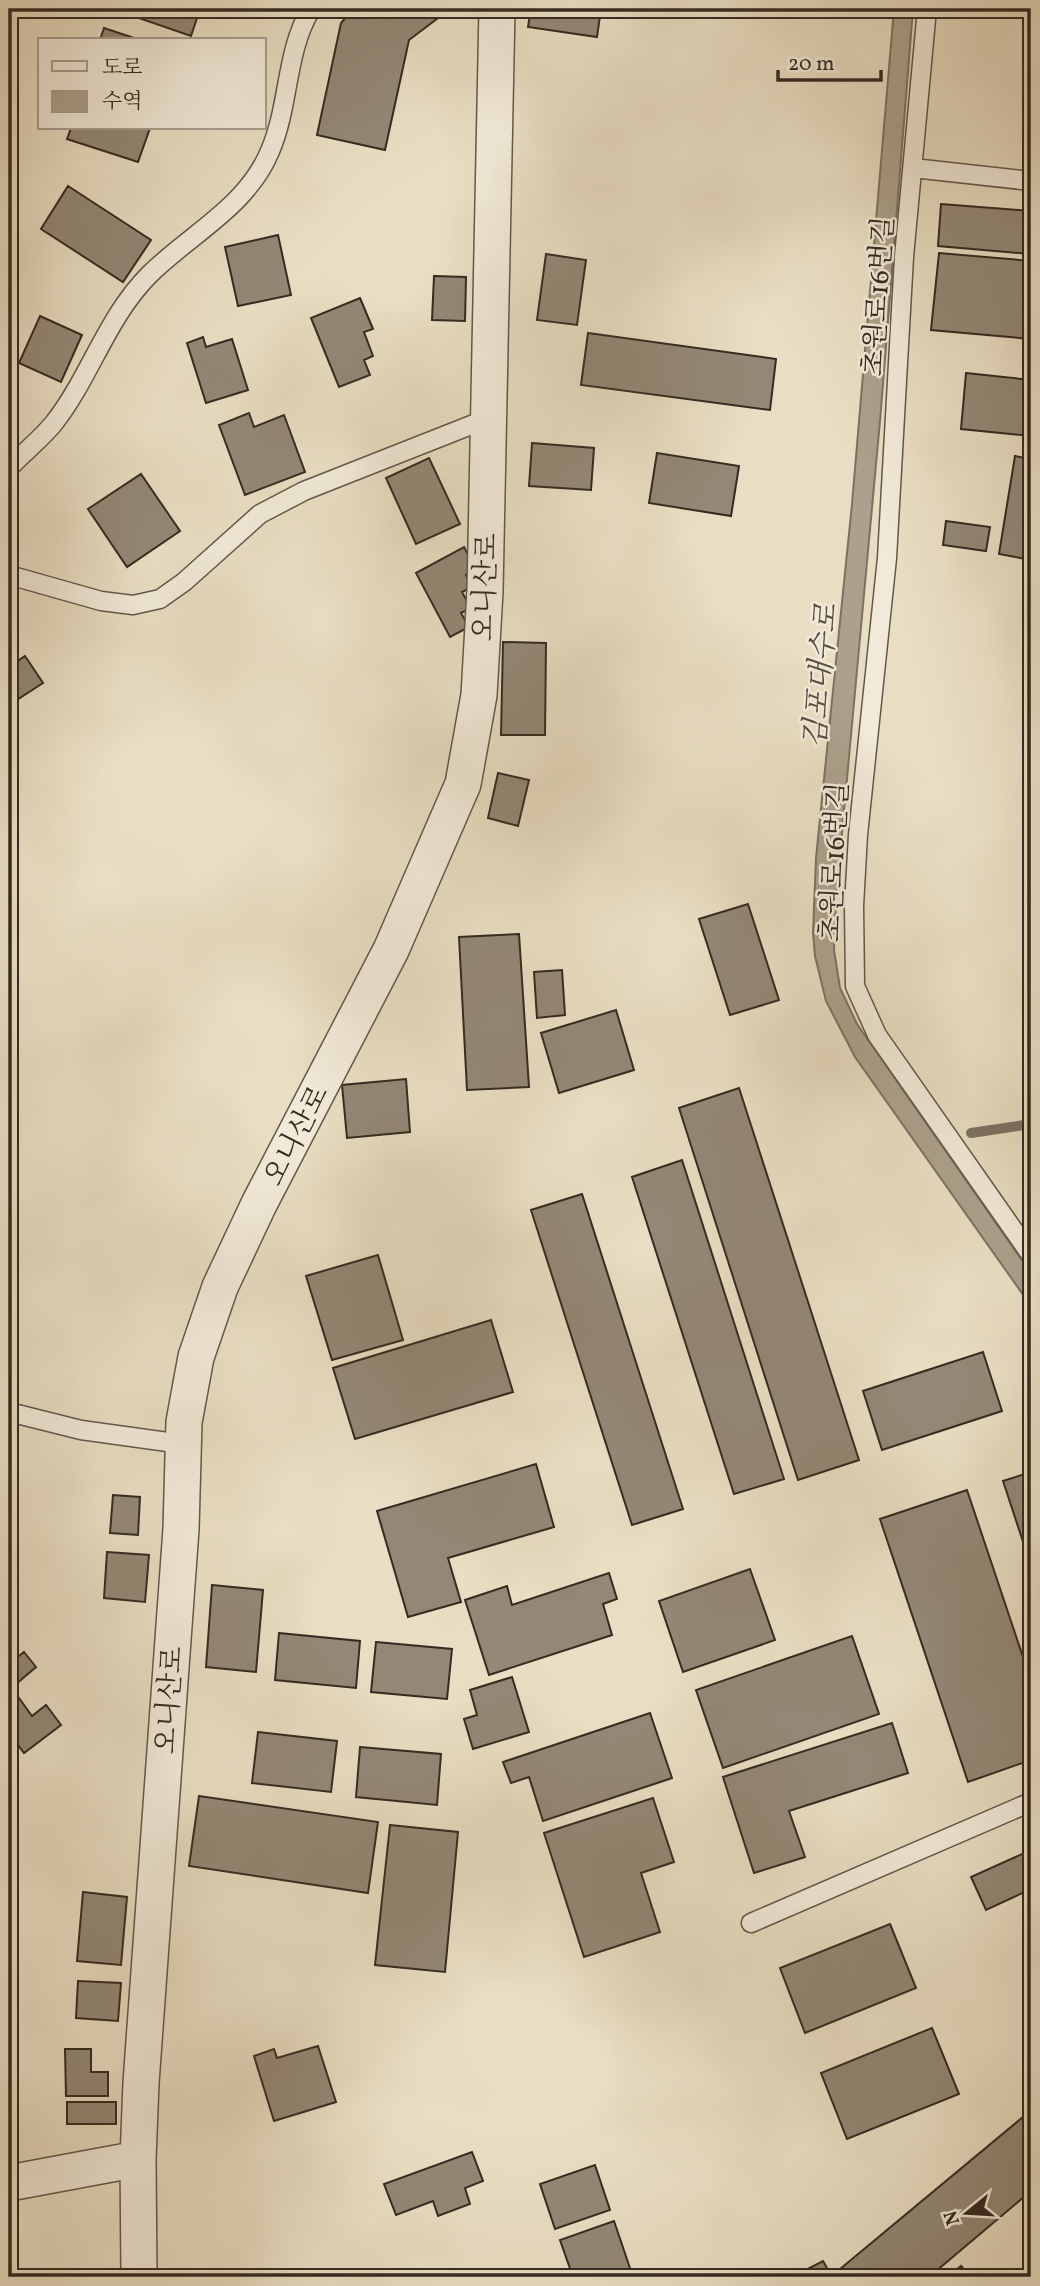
<svg xmlns="http://www.w3.org/2000/svg" width="1040" height="2286" viewBox="0 0 1040 2286" font-family="Vollkorn,'Noto Serif KR',serif">
<style>
.water{fill:#aca18c;stroke:#7c7262;stroke-width:2}
.lines{fill:none;stroke-linecap:round;stroke-linejoin:round}
.stream{stroke:#7c7262;stroke-width:10}
.building{fill:#938876;stroke:#352b22;stroke-width:2}
.service-casing{stroke:#62584a;stroke-width:21}
.minor-casing{stroke:#62584a;stroke-width:38}
.service{stroke:#f1ead8;stroke-width:18}
.minor{stroke:#f1ead8;stroke-width:35}
.labels{text-anchor:middle;stroke-width:5;stroke-linejoin:round;paint-order:stroke}
.street-label{font-size:28px;fill:#352b22;stroke:#f1ead8}
.water-label{font-size:30px;font-style:italic;fill:#594e42;stroke:#f1ead8}
</style>
<rect width="100%" height="100%" fill="#e9dec3"/>
<filter id="stains"><feTurbulence type="fractalNoise" baseFrequency=".00286" numOctaves="4"/><feColorMatrix values="0 0 0 0 .2 0 0 0 0 .09 0 0 0 0 .02 0 0 0 .5 -.17"/></filter>
<radialGradient id="worn" r=".72"><stop offset=".6" stop-color="#630" stop-opacity="0"/><stop offset="1" stop-color="#630" stop-opacity=".3"/></radialGradient>
<path class="water" d="M 894,9 L 913,9 L 880,421 L 836,898 L 834,950 L 840,988 L 857,1024 L 1031,1273 L 1031,1306 L 855,1057 L 826,1001 L 815,956 L 813,933 L 816,858 L 852,504 Z"/>
<g class="lines">
<path class="stream" d="M 971,1133 L 1031,1124"/>
</g>
<path class="building" d="M 122,9 L 200,9 L 191,36 L 121,12 Z
M 353,9 L 450,9 L 409,40 L 385,150 L 317,135 L 341,23 Z
M 531,9 L 601,9 L 597,37 L 528,27 Z
M 104,28 L 140,40 L 100,40 Z
M 71,128 L 150,128 L 138,162 L 67,139 Z
M 68,186 L 151,240 L 123,282 L 41,229 Z
M 941,204 L 1031,211 L 1031,254 L 938,246 Z
M 278,235 L 291,295 L 238,306 L 225,247 Z
M 939,253 L 1031,261 L 1031,339 L 931,330 Z
M 546,254 L 586,260 L 577,325 L 537,320 Z
M 434,276 L 466,277 L 465,321 L 432,320 Z
M 360,298 L 373,329 L 364,332 L 373,356 L 364,360 L 370,375 L 339,387 L 311,318 Z
M 40,316 L 82,335 L 61,382 L 19,363 Z
M 588,333 L 776,359 L 770,410 L 581,385 Z
M 203,337 L 206,347 L 232,339 L 248,390 L 206,403 L 187,343 Z
M 966,373 L 1031,380 L 1031,436 L 961,429 Z
M 249,413 L 254,427 L 284,415 L 305,472 L 245,495 L 219,425 Z
M 532,443 L 594,448 L 591,490 L 529,486 Z
M 657,453 L 739,466 L 731,516 L 649,503 Z
M 1015,456 L 1031,459 L 1031,560 L 999,554 Z
M 429,458 L 460,524 L 416,544 L 386,478 Z
M 141,474 L 180,531 L 127,567 L 88,509 Z
M 946,521 L 990,527 L 986,551 L 943,545 Z
M 464,547 L 476,570 L 466,575 L 472,587 L 462,592 L 471,608 L 461,613 L 469,627 L 450,637 L 416,573 Z
M 503,642 L 546,643 L 545,735 L 501,735 Z
M 25,656 L 43,683 L 12,703 L 9,698 L 9,667 Z
M 498,773 L 529,780 L 518,826 L 488,818 Z
M 748,904 L 779,1000 L 730,1015 L 699,919 Z
M 519,934 L 529,1087 L 467,1090 L 459,937 Z
M 562,970 L 565,1015 L 537,1018 L 534,972 Z
M 616,1010 L 634,1070 L 559,1093 L 541,1033 Z
M 406,1079 L 410,1132 L 347,1138 L 342,1085 Z
M 739,1088 L 859,1460 L 798,1480 L 679,1108 Z
M 682,1160 L 784,1479 L 734,1494 L 632,1177 Z
M 582,1194 L 683,1509 L 632,1525 L 531,1210 Z
M 378,1255 L 403,1340 L 332,1360 L 306,1276 Z
M 491,1320 L 513,1392 L 355,1439 L 333,1368 Z
M 983,1352 L 1002,1411 L 882,1450 L 863,1391 Z
M 536,1464 L 554,1527 L 448,1558 L 461,1602 L 408,1617 L 377,1511 Z
M 1031,1472 L 1031,1566 L 1003,1481 Z
M 967,1490 L 1031,1681 L 1031,1760 L 968,1782 L 880,1519 Z
M 113,1495 L 140,1497 L 138,1535 L 110,1533 Z
M 107,1552 L 149,1555 L 145,1602 L 104,1598 Z
M 750,1569 L 775,1640 L 683,1672 L 659,1601 Z
M 609,1573 L 617,1599 L 603,1604 L 612,1635 L 489,1675 L 465,1600 L 507,1586 L 512,1605 Z
M 212,1585 L 263,1590 L 256,1672 L 206,1667 Z
M 279,1633 L 360,1641 L 356,1688 L 275,1680 Z
M 852,1636 L 879,1714 L 723,1768 L 696,1690 Z
M 376,1642 L 452,1649 L 447,1699 L 371,1692 Z
M 24,1652 L 36,1667 L 9,1690 L 9,1664 Z
M 512,1677 L 529,1732 L 473,1749 L 464,1719 L 477,1715 L 470,1690 Z
M 14,1691 L 32,1716 L 46,1705 L 61,1725 L 24,1753 L 9,1733 L 9,1695 Z
M 650,1713 L 672,1778 L 543,1821 L 529,1777 L 511,1783 L 503,1762 Z
M 892,1723 L 908,1773 L 789,1811 L 805,1857 L 754,1873 L 723,1777 Z
M 258,1732 L 337,1741 L 331,1792 L 252,1783 Z
M 360,1747 L 441,1754 L 437,1805 L 356,1797 Z
M 199,1796 L 378,1822 L 368,1893 L 189,1866 Z
M 653,1798 L 674,1862 L 641,1873 L 660,1932 L 584,1957 L 544,1833 Z
M 390,1825 L 458,1832 L 445,1972 L 375,1965 Z
M 1031,1850 L 1031,1889 L 986,1910 L 971,1877 Z
M 83,1892 L 127,1897 L 121,1965 L 77,1961 Z
M 890,1924 L 916,1988 L 805,2033 L 780,1968 Z
M 78,1981 L 121,1983 L 118,2021 L 76,2018 Z
M 932,2028 L 959,2094 L 847,2139 L 821,2073 Z
M 318,2046 L 336,2102 L 274,2121 L 254,2056 L 274,2049 L 277,2058 Z
M 65,2049 L 91,2049 L 91,2072 L 108,2072 L 108,2096 L 66,2096 Z
M 67,2102 L 116,2102 L 116,2124 L 67,2124 Z
M 1023,2117 L 1031,2127 L 1031,2191 L 929,2277 L 847,2277 L 840,2269 Z
M 472,2152 L 483,2181 L 465,2188 L 470,2204 L 438,2216 L 433,2201 L 396,2215 L 384,2184 Z
M 595,2165 L 610,2210 L 555,2229 L 540,2184 Z
M 614,2221 L 633,2277 L 573,2277 L 560,2240 Z
M 823,2261 L 832,2277 L 792,2277 Z
M 961,2266 L 971,2277 L 948,2277 Z
M 97,2270 L 98,2277 L 59,2277 L 59,2274 Z"/>
<g class="lines">
<g class="service-casing">
<path id="service" d="M 927,9 L 904,257 L 887,558 L 858,835 L 854,906 L 855,986 L 877,1035 L 1031,1255
M 913,168 L 1031,181
M 9,468 C 23,453 41,439 54,423 C 90,377 107,317 149,275 C 190,234 247,207 270,151 C 290,105 285,52 311,9
M 9,575 L 101,601 L 133,605 L 160,599 L 184,582 L 260,514 L 304,491 L 489,418
M 9,1412 L 81,1430 L 182,1444
M 751,1923 L 1031,1802"/>
</g>
<g class="minor-casing">
<path id="minor" d="M 9,2183 L 138,2159
M 139,2277 L 138,2159 L 141,2083 L 181,1529 L 184,1422 L 196,1357 L 220,1287 L 259,1204 L 391,950 L 463,784 L 479,695 L 485,591 L 497,9"/>
</g>
<use href="#service" class="service"/>
<use href="#minor" class="minor"/>
</g>
<g class="labels">
<g class="street-label">
<text transform="translate(877 296) rotate(-86)" y="10">초원로16번길</text>
<text transform="translate(484 587) rotate(-88)" y="10">오니산로</text>
<text transform="translate(833 862) rotate(-87)" y="10">초원로16번길</text>
<text transform="translate(295 1135) rotate(-63)" y="10">오니산로</text>
<text transform="translate(168 1700) rotate(-86)" y="10">오니산로</text>
</g>
<g class="water-label">
<text transform="translate(820 676) rotate(-85)" y="10">김포대수로</text>
</g>
</g>
<rect width="1040" height="2286" fill="none" stroke="#e9dec3" stroke-width="35"/>
<rect x="10" y="10" width="1019" height="2265" fill="none" stroke="#352b22" stroke-width="3.5"/>
<rect x="18" y="18" width="1005" height="2251" fill="none" stroke="#352b22" stroke-width="2"/>
<rect x="38" y="38" width="228" height="91" fill="#f1ead8" stroke="#a69e8f" stroke-width="2"/>
<rect x="52" y="61" width="35" height="10" fill="#f1ead8" stroke="#a69e8f" stroke-width="2"/>
<text x="102" y="74" font-size="21" fill="#352b22">도로</text>
<rect x="52" y="91" width="35" height="21" fill="#aca18c" stroke="#a69e8f" stroke-width="2"/>
<text x="102" y="108" font-size="21" fill="#352b22">수역</text>
<g transform="translate(967 2213) rotate(252)" stroke="#f1ead8" stroke-width="5" paint-order="stroke">
<path d="M0-5L12 26L0 18L-12 26Z" fill="#352b22"/>
<text y="-10" font-size="19" font-weight="bold" text-anchor="middle" fill="#352b22">N</text>
</g>
<path d="M778 70v10h103v-10" fill="none" stroke="#352b22" stroke-width="3.5"/>
<text x="788" y="70" font-size="21" fill="#352b22" stroke="#f1ead8" stroke-width="5" paint-order="stroke">20 m</text>
<rect width="100%" height="100%" filter="url(#stains)"/>
<rect width="100%" height="100%" fill="url(#worn)"/>
</svg>
